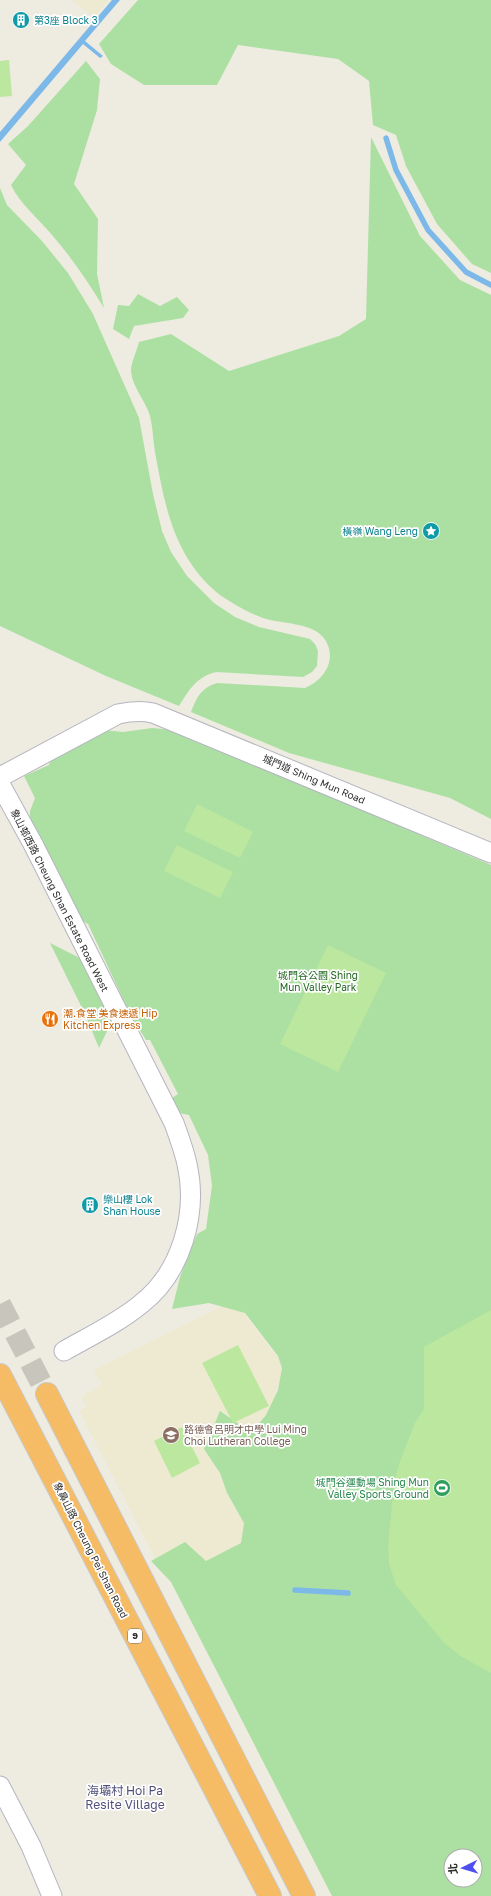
<svg xmlns="http://www.w3.org/2000/svg" width="491" height="1896" viewBox="0 0 491 1896" font-family="'Golos Text','Noto Sans TC',sans-serif">
<style>
.education{fill:#eeead2}
.green{fill:#ace0a2;fill-rule:evenodd}
.pitch{fill:#bbe79e}
.water{fill:#7cb9e8}
.lines{fill:none;stroke-linecap:round;stroke-linejoin:round}
.stream{stroke:#7cb9e8;stroke-width:5.5}
.highway-tunnel{stroke:#c8c5bd;stroke-width:22;stroke-dasharray:22 11;stroke-linecap:butt}
.minor-casing{stroke:#b4b5c0;stroke-width:21}
.highway-casing{stroke:#c9c9c9;stroke-width:24}
.minor{stroke:#fff;stroke-width:19}
.highway{stroke:#f5bc65;stroke-width:22}
.labels{text-anchor:middle;stroke-width:3.5;stroke-linejoin:round;paint-order:stroke}
.shield{fill:#fff;stroke:#6d6d6d;stroke-width:1}
.shield-label{font-size:9px;font-weight:bold;fill:#2e2e2e}
.culture-label{font-size:10px;fill:#0d838f;stroke:#fff;text-anchor:start}
.street-label{font-size:10px;fill:#2e2e2e;stroke:#fff}
.park-label{font-size:10px;fill:#226820;stroke:#fff}
.food-label{font-size:10px;fill:#c56008;stroke:#fff;text-anchor:start}
.education-label{font-size:10px;fill:#785e54;stroke:#fff;text-anchor:start}
.leisure-label{font-size:10px;fill:#27864d;stroke:#fff;text-anchor:end}
.quarter-label{font-size:12px;fill:#50507c;stroke:#fff}
</style>
<rect width="100%" height="100%" fill="#eeebe1"/>
<path class="education" d="M 72,0 L 109,0 L 94,18 Z
M 236,1299 L 247,1318 L 281,1361 L 282,1368 L 280,1381 L 272,1404 L 266,1415 L 232,1456 L 221,1478 L 245,1523 L 241,1543 L 170,1580 L 157,1562 L 79,1411 L 86,1407 L 81,1397 L 102,1385 L 94,1370 Z"/>
<path class="green" d="M 138,0 L 491,0 L 491,273 L 472,264 L 437,224 L 406,166 L 396,135 L 373,125 L 369,81 L 338,59 L 238,45 L 217,85 L 144,85 L 111,64 L 99,44 Z
M 86,61 L 100,79 L 97,110 L 74,184 L 98,219 L 97,274 L 104,308 C 88,282 72,258 52,235 C 38,218 20,204 11,185 L 26,165 L 8,144 L 28,126 Z
M 371,137 L 420,236 L 460,280 L 491,295 L 491,819 L 450,798 L 289,753 L 191,712 C 197,697 201,688 217,683 L 305,688 C 325,680 339,657 323,637 C 310,622 281,624 263,618 C 249,613 233,604 220,595 C 174,558 165,507 155,452 C 153,440 153,428 150,416 C 146,401 132,387 131,371 C 131,362 137,351 139,342 L 171,334 L 229,371 L 339,336 L 366,319 Z
M 0,188 L 7,205 L 42,241 L 68,273 L 93,314 L 139,418 L 153,494 L 162,531 L 171,552 L 187,576 L 214,603 L 235,617 L 259,627 L 310,639 L 315,644 L 318,651 L 317,666 L 312,672 L 303,677 L 216,672 C 196,677 189,690 179,706 L 106,676 L 0,626 Z
M 138,294 L 160,306 L 177,297 L 189,310 L 183,318 L 134,326 L 129,339 L 113,329 L 118,305 L 129,306 Z
M 152,728 L 174,730 L 236,752 L 357,808 L 491,865 L 491,1896 L 332,1896 L 171,1582 L 151,1561 L 185,1542 L 206,1561 L 241,1543 L 244,1523 L 227,1493 L 220,1473 L 204,1449 L 220,1411 L 246,1429 L 247,1438 L 266,1415 L 278,1390 L 282,1368 L 278,1356 L 245,1313 L 209,1303 L 172,1309 L 180,1277 L 197,1234 L 206,1229 L 212,1186 L 208,1155 L 189,1115 L 179,1113 L 172,1098 L 178,1094 L 150,1040 L 146,1040 L 130,1014 L 88,924 L 55,906 L 28,855 L 30,811 L 35,798 L 24,776 L 49,765 L 51,758 L 104,730 L 123,732 ZM 451,1856 L 475,1856 L 475,1880 L 451,1880 Z
M 50,943 L 82,959 L 112,1021 L 99,1048 L 85,1014 Z"/>
<path class="pitch" d="M 9,60 L 12,96 L 0,97 L 0,61 Z
M 197,804 L 253,832 L 240,858 L 184,831 Z
M 177,845 L 233,872 L 220,898 L 164,871 Z
M 328,945 L 386,973 L 338,1072 L 280,1044 Z
M 491,1310 L 491,1673 L 462,1657 L 444,1643 L 396,1585 L 389,1564 L 388,1547 L 394,1482 L 400,1461 L 415,1423 L 424,1409 L 424,1347 Z
M 238,1345 L 269,1406 L 233,1423 L 202,1363 Z
M 182,1427 L 200,1463 L 172,1478 L 154,1441 Z"/>
<path class="water" d="M 112,0 L 120,0 L 85,41 L 103,56 L 100,58 L 83,44 L 0,142 L 0,132 Z"/>
<g class="lines">
<path class="stream" d="M 386,138 L 396,170 L 428,230 L 466,272 L 491,285
M 295,1590 L 348,1593"/>
<path class="highway-tunnel" d="M 0,1304 L 47,1394"/>
<g class="minor-casing">
<path id="minor" d="M 0,777 L 118,714 C 131,711 141,710 153,713 L 491,853
M 0,784 L 33,844 L 174,1123 C 179,1137 184,1150 187,1164 C 198,1213 182,1272 141,1304 C 118,1323 90,1336 64,1351
M 0,1786 L 31,1846 L 52,1896"/>
</g>
<g class="highway-casing">
<path id="highway" d="M 0,1375 L 270,1896
M 47,1394 L 304,1896"/>
</g>
<use href="#minor" class="minor"/>
<use href="#highway" class="highway"/>
</g>
<defs>
<g id="building-disc" transform="scale(0.9)"><circle r="9.5" fill="#0f9aa8" stroke="#fff"/><path d="M-4-6H4V6H1V3H-1V6H-4ZM-2.5-4.3h1.7v1.8h-1.7ZM.8-4.3h1.7v1.8H.8ZM-2.5-1h1.7V.8h-1.7ZM.8-1h1.7V.8H.8Z" fill="#fff"/></g>
<g id="sight-disc" transform="scale(0.9)"><circle r="9.5" fill="#0f9aa8" stroke="#fff"/><path d="M0-6L1.8-2.2L6-1.7L2.9 1.2L3.7 5.4L0 3.3L-3.7 5.4L-2.9 1.2L-6-1.7L-1.8-2.2Z" fill="#fff"/></g>
<g id="restaurant-disc" transform="scale(0.9)"><circle r="9.5" fill="#e8710a" stroke="#fff"/><path d="M-5-6h1v4h1v-4h1v4h1v-4h1v5L-1.5 .5V6h-2V.5L-5-1ZM5-6V6H3V1.5H1.5Q1.5-4 5-6Z" fill="#fff"/></g>
<g id="school-disc" transform="scale(0.9)"><circle r="9.5" fill="#8d6e63" stroke="#fff"/><path d="M0-5L7-2L0 1L-7-2ZM-4 1L0 2.5L4 1V4Q0 6-4 4Z" fill="#fff"/></g>
<g id="stadium-disc" transform="scale(0.9)"><circle r="9.5" fill="#2e9e5b" stroke="#fff"/><path d="M0-5a6.5 5 0 1 0 0 10a6.5 5 0 1 0 0-10ZM-3.5-1.8h7v3.6h-7Z" fill="#fff"/></g>
</defs>
<g fill-rule="evenodd">
<use href="#building-disc" x="21" y="20"/>
<use href="#sight-disc" x="431" y="531"/>
<use href="#restaurant-disc" x="50" y="1019"/>
<use href="#building-disc" x="90" y="1205"/>
<use href="#school-disc" x="171" y="1435"/>
<use href="#stadium-disc" x="442" y="1488"/>
</g>
<g class="labels">
<rect class="shield" x="128" y="1629" width="14" height="14" rx="3"/>
<g class="shield-label">
<text x="135" y="1639">9</text>
</g>
<g class="culture-label">
<text x="34" y="24">第3座 Block 3</text>
<text x="418" y="535" text-anchor="end">橫嶺 Wang Leng</text>
<text x="103" y="1203">樂山樓 Lok<tspan x="103" dy="12">Shan House</tspan></text>
</g>
<g class="street-label">
<text transform="translate(314 779) rotate(23)" y="4">城門道 Shing Mun Road</text>
<text transform="translate(60 900) rotate(63)" y="4">象山邨西路 Cheung Shan Estate Road West</text>
<text transform="translate(91 1550) rotate(63)" y="4">象鼻山路 Cheung Pei Shan Road</text>
</g>
<g class="park-label">
<text x="318" y="979">城門谷公園 Shing<tspan x="318" dy="12">Mun Valley Park</tspan></text>
</g>
<g class="food-label">
<text x="63" y="1017">潮.食堂 美食速遞 Hip<tspan x="63" dy="12">Kitchen Express</tspan></text>
</g>
<g class="education-label">
<text x="184" y="1433">路德會呂明才中學 Lui Ming<tspan x="184" dy="12">Choi Lutheran College</tspan></text>
</g>
<g class="leisure-label">
<text x="429" y="1486">城門谷運動場 Shing Mun<tspan x="429" dy="12">Valley Sports Ground</tspan></text>
</g>
<g class="quarter-label">
<text x="125" y="1795">海壩村 Hoi Pa<tspan x="125" dy="14">Resite Village</tspan></text>
</g>
</g>
<g transform="translate(463 1868) rotate(265)"><circle r="19" fill="#ffffff" stroke="#ababab"/>
<path d="M0-3L7 15L0 10L-7 15Z" fill="#4d4fef"/>
<text y="-6" font-size="11" font-weight="bold" text-anchor="middle" fill="#2e2e2e">北</text>
</g>
</svg>
